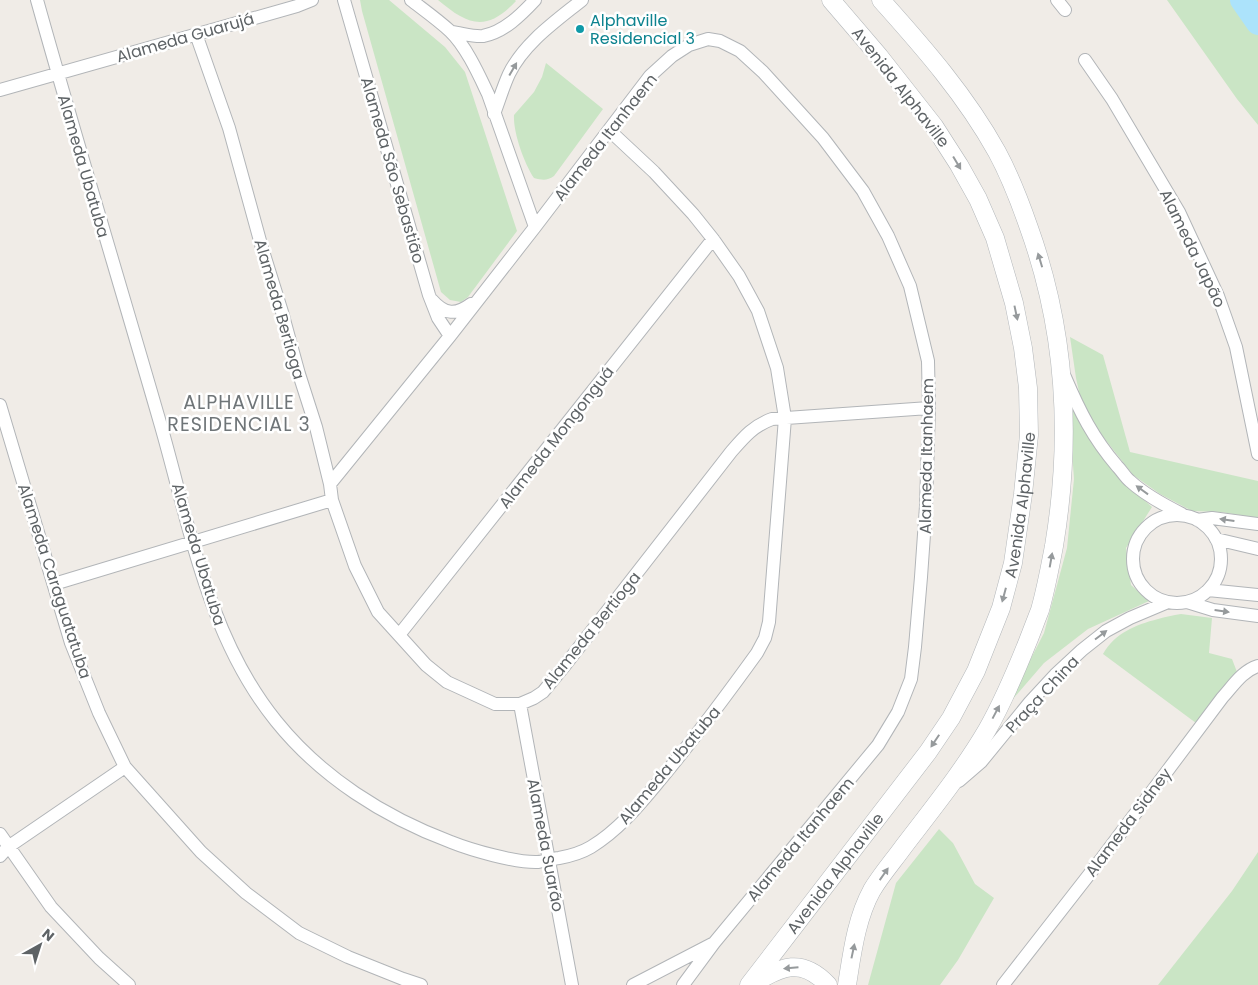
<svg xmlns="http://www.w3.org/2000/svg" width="1258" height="985" viewBox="0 0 1258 985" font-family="Poppins,sans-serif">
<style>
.green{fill:#cae5c5}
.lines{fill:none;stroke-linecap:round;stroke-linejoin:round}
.river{stroke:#ace3fb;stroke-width:24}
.minor-casing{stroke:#b2b5b8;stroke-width:14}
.secondary-casing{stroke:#b3b7ba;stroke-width:19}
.minor{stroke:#fff;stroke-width:12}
.secondary{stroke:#fff;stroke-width:18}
.oneway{fill:#969a9c}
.culture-dot{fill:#0f9aa8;stroke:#fff;stroke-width:2}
.labels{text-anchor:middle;stroke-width:5;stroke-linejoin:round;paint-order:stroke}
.culture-label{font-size:16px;fill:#0d838f;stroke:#fff;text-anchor:start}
.street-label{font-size:16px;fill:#5e6366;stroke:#fff}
.quarter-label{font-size:19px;letter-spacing:1px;fill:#6f7578;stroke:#fff}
</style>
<rect width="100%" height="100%" fill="#f0ece7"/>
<path class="green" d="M 360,0 L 389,0 L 445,47 L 465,72 L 517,231 L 468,297 L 461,302 L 450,300 L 441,292 L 362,11 Z
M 438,0 L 515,0 L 516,1 C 486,33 468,25 438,0 Z
M 1167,0 L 1258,0 L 1258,125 L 1237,99 Z
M 546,63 L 603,109 L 554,176 C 547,181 542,180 534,178 C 524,163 513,132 514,115 L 534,92 L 542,77 Z
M 1070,337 L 1103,355 L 1130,452 L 1258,481 L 1258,518 L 1221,512 L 1192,511 L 1160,494 L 1133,475 L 1093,424 L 1080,396 L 1076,378 Z
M 1068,396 L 1097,451 L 1126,484 L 1152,507 L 1126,548 L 1131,585 L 1149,601 L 1088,629 L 1044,663 L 1006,707 L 1044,633 L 1067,548 L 1074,479 Z
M 1181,614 L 1212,618 L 1209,653 L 1232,659 L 1237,672 L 1210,703 L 1196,723 L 1103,654 C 1115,633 1135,625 1158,619 C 1165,617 1173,615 1181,614 Z
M 939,829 L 953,843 L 975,884 L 994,898 L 958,960 L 940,985 L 868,985 L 896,883 Z
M 1258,852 L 1258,985 L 1158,985 L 1232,891 Z"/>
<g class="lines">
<path class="river" d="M 1242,0 L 1258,23"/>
<g class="minor-casing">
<path id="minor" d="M 37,0 C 77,143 120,284 161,426 C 190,527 208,637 276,721 C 321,777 384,817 451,842 C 471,850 516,863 538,862 C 545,861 552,859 559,858 C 570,856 581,853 591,847 C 619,830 640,804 660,780 C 694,739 726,696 757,653 L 765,638 L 769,622 L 785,418 L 777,368 L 758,311 L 739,276 L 713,239 L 693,214 L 654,172 L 609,130
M 344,0 L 429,295 L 438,318 L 450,336
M 411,0 C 424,10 438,20 450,31 C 466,46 479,75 488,94 L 535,227
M 1057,0 L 1065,10
M 452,32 C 461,33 474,37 483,36 C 504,32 521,15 535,0
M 196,34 L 229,128 L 262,248 L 282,312 L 299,374 L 316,427 L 330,484 L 332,500 L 355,566 L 378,612 L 426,665 L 447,682 L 495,704 L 520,704 L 534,698 L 543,692 L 566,664 L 731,452 C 744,437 753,426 772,419 L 929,408
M 1085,60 L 1112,99 L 1179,212 L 1218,296 L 1236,347 L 1258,454
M 0,90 L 297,6 L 312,0
M 494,114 C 499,101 503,87 509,74 C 524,43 556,21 582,0
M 432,300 C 445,315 456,315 471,304
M 1065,377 C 1080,412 1093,438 1117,466 C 1122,471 1125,477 1130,481 C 1145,495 1164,505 1182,514
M 0,405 L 71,643 L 99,713 L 125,767 L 201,852 L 246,893 L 299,933 L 348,957 L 403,979 L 421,985
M 330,484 L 450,336 L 535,227 L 650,76 L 672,56 L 689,45 L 708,39 L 720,41 L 740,51 L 763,72 L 823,138 L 863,191 L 888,236 L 910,286 L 928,361 L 929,408 L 926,506 L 921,577 L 915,647 L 911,679 L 898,712 L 878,745 L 714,943 L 683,985
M1133 559a44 44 0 1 1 88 0a44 44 0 1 1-88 0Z
M 1197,520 L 1212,518 L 1258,524
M 1216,539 L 1258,549
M 54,584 L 332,500
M 1208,590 L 1258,595
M 1187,602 L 1213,610 L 1258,616
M 399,635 L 713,239
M 520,704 L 572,985
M 959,781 L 981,762 L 1030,702 L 1055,675 L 1082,650 L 1106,631 L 1130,618 L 1168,602
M 0,834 L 51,907 L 99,958 L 129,985
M 0,856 L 8,847 L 125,767
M 633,985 L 712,944
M 1003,985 L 1102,858 L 1222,698 C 1233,686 1242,671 1258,666"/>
</g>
<g class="secondary-casing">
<g id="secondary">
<path d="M 753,984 C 781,966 802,957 828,985"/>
<path id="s1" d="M 749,985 L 928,752 L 951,718 L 976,671 L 1001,608 L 1013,563 L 1023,494 L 1029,435 L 1028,388 L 1023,348 L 1014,303 L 995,238 L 978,199 L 959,165 L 934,126 L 879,56 L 831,0"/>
<path d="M 847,985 C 852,954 856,919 872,890 C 881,875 894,860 904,846 C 933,808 963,771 987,730 C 1003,702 1016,671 1028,641 C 1032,631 1036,620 1040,610 C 1046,589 1050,567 1054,546 C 1072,438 1066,331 1029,228 C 1020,202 1010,176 997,152 C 966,96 924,48 881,0"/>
</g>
</g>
<use href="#minor" class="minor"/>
<use href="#secondary" class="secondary"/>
</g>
<defs><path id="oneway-solid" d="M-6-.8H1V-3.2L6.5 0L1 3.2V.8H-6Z" transform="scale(1.25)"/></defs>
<g class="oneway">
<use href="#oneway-solid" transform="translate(513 69) rotate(-60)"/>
<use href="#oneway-solid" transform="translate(957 163) rotate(59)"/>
<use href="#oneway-solid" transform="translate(1040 260) rotate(-107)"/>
<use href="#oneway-solid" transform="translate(1016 313) rotate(78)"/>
<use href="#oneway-solid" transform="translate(1142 490) rotate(-144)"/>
<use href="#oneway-solid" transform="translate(1227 520) rotate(-172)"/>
<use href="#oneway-solid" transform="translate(1051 560) rotate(-80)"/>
<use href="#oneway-solid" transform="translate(1004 595) rotate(105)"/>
<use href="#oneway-solid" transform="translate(1222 611) rotate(8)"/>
<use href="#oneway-solid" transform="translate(1101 635) rotate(-37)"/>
<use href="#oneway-solid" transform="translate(996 712) rotate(-62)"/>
<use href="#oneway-solid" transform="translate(935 741) rotate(124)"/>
<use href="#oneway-solid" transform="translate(884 874) rotate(-55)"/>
<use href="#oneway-solid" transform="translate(853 951) rotate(-78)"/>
<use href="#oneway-solid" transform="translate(791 968) rotate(175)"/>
</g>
<circle class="culture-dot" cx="580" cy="29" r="5"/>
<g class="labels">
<g class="culture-label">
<text x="590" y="26">Alphaville<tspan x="590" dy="18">Residencial 3</tspan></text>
</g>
<g class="street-label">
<text transform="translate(185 37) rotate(-16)" y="6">Alameda Guarujá</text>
<text transform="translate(901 87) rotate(52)" y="6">Avenida Alphaville</text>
<text transform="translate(605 137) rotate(-52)" y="6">Alameda Itanhaem</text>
<text transform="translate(84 166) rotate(74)" y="6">Alameda Ubatuba</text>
<text transform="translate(393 170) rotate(74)" y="6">Alameda São Sebastião</text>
<text transform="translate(1193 248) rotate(64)" y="6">Alameda Japão</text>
<text transform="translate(280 309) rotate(74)" y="6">Alameda Bertioga</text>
<text transform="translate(556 437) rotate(-52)" y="6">Alameda Mongonguá</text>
<text transform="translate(926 456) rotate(-89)" y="6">Alameda Itanhaem</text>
<text dy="6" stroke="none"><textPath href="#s1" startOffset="561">Avenida Alphaville</textPath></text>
<text transform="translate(199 554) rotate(73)" y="6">Alameda Ubatuba</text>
<text transform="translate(55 581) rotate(72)" y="6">Alameda Caraguatatuba</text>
<text transform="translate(591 630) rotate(-51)" y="6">Alameda Bertioga</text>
<text transform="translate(1042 694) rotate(-47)" y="6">Praça China</text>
<text transform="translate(669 765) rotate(-50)" y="6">Alameda Ubatuba</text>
<text transform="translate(1128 822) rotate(-53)" y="6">Alameda Sidney</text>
<text transform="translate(800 839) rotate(-50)" y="6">Alameda Itanhaem</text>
<text transform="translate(546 845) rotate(79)" y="6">Alameda Suarão</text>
<text dy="6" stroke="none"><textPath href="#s1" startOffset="141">Avenida Alphaville</textPath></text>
</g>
<g class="quarter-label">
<text x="239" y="409">ALPHAVILLE<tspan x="239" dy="22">RESIDENCIAL 3</tspan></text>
</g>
</g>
<g transform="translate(40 945) rotate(39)" stroke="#ffffff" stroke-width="4" paint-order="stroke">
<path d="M0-4L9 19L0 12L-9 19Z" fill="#5e6366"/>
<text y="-8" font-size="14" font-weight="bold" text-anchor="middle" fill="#5e6366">N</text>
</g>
</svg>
